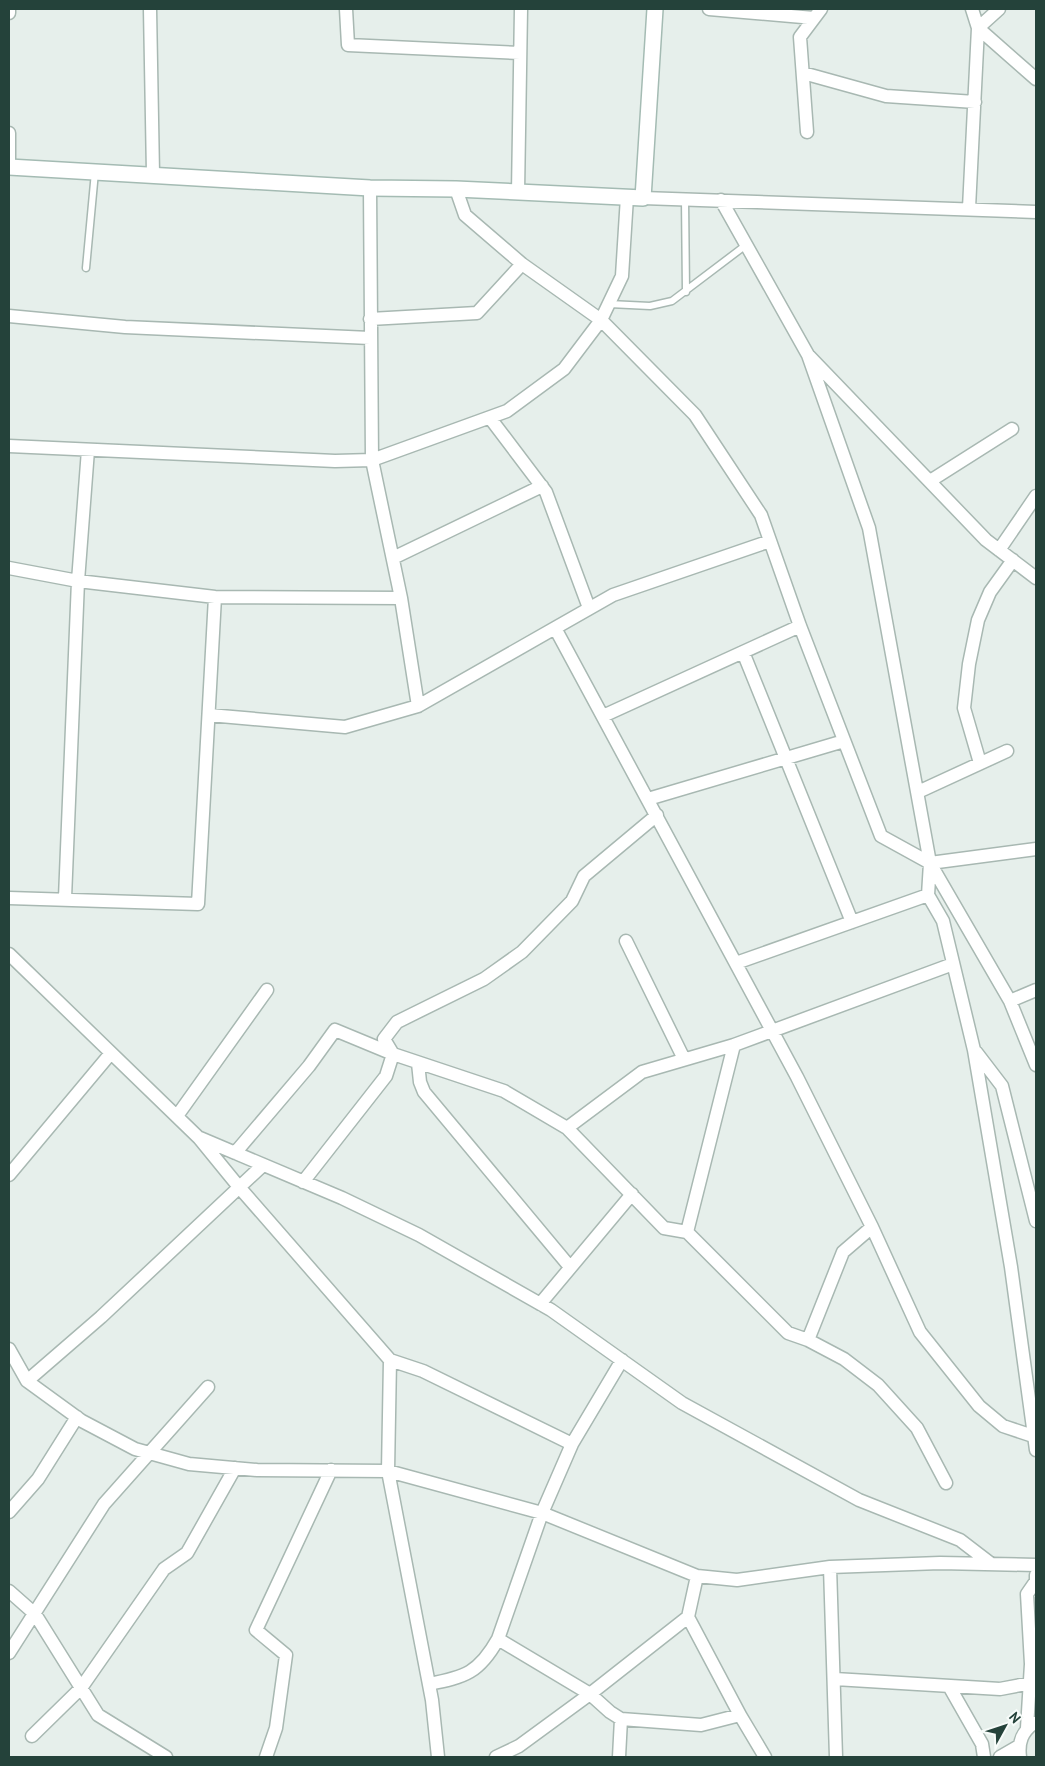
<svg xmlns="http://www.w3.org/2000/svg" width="1045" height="1766" viewBox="0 0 1045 1766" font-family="'PT Sans',sans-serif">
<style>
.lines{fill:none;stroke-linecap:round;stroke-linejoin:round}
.lane-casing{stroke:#a8b8b2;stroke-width:9}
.street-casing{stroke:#a8b8b2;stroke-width:15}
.secondary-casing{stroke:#a4bbb3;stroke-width:18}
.lane{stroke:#fff;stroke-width:6}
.street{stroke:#fff;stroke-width:12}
.secondary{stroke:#fff;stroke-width:15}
</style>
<rect width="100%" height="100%" fill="#e6efeb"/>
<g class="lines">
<g class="lane-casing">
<path id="lane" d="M 685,199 L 686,292
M 86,268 L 95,172
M 609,304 L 650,306 L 672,301 L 746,245"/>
</g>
<g class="street-casing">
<path id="street" d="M 150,9 L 153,174
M 346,9 L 348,45 L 520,53
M 709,9 L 814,18
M 972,9 L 978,28 L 999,9
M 9,13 L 9,9
M 978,28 L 1036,79
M 803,73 L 886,96 L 975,102
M 807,132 L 800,37 L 821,9
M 9,133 L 9,167
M 370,188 L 372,460 L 401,598 L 418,706
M 518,192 L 521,9
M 627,197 L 622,276 L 601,320 L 695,415 L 761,515 L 800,626 L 881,836 L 930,863 L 1010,1001 L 1036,1065
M 643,198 L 1036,212
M 721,200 L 808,355 L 986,540 L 1036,578
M 969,208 L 978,28
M 9,316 L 125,327 L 370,338
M 370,319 L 477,313 L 522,264
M 808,355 L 869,528 L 930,863 L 928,895 L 943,921 L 974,1050 L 1011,1267 L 1036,1450
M 490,418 L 546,492 L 589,608
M 9,446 L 335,461 L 372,460 L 507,411 L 564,369 L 601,320 L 522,264 L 465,215 L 456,189
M 930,481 L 1012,429
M 770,541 L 613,595 L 555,628 L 797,1077 L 872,1227 L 920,1332 L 979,1406 L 1003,1426 L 1033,1436
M 999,550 L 1036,496
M 393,558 L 542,486
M 9,568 L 78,581 L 88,450
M 743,652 L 852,922
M 209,715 L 345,727 L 418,706 L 555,628
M 603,716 L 800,626
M 980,763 L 964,708 L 969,664 L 978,620 L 990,592 L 1013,560
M 918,792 L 1007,751
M 648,799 L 844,741
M 657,815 L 584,876 L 572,901 L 522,952 L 484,979 L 397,1022 L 384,1039 L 393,1054 L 504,1091 L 567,1128 L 642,1072 L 734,1045
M 930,863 L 1036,849
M 9,898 L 198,904 L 215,597
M 65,898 L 78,581 L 215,597 L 401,598
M 626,941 L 684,1059
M 9,954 L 199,1138 L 239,1187 L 390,1360 L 388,1471 L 432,1700 L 438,1757
M 736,963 L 928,895
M 1010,1001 L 1036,990
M 976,1052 L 1002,1086 L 1036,1221
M 418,1063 L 420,1082 L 424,1092 L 570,1267
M 177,1116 L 267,990
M 567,1128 L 664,1228 L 687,1232
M 200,1138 L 342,1198 L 419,1235 L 551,1310 L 682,1403 L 859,1500 L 960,1540 L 990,1563
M 235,1153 L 309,1066 L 335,1030 L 393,1054 L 386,1076 L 303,1182
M 9,1175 L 111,1053
M 872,1227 L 843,1252 L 808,1340 L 844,1359 L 878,1385 L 917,1428 L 946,1483
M 540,1304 L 632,1194
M 808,1340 L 788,1333 L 687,1232 L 734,1045 L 953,964
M 9,1349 L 27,1381 L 82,1421 L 135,1449 L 189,1464 L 257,1470 L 388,1471 L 542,1513 L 697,1576 L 737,1580 L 830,1567 L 940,1563 L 1036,1565
M 390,1360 L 423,1371 L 572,1444
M 622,1360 L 572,1444 L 542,1513 L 498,1639 L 590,1694 L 610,1712 L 621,1719 L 701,1725 L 740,1715 L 765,1757
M 27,1381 L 101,1317 L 263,1165
M 9,1512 L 38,1479 L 77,1417
M 830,1567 L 836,1757
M 697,1576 L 688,1617 L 740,1715
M 9,1591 L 35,1614 L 98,1715 L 166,1757
M 9,1653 L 104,1504 L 208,1387
M 835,1679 L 1000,1689 L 1031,1683
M 429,1684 C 465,1677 479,1673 498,1639
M 949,1686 L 982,1744 L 984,1757
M 1027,1728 L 1031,1664 L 1027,1594 L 1036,1581 L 1036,1575
M 32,1736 L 81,1688 L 164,1569 L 187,1553 L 235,1468
M 266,1757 L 276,1728 L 286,1655 L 256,1630 L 331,1470
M 496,1757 L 519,1746 L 590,1694 L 688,1617
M 619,1757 L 621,1719
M 1000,1757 L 1019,1746
M 1020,1757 C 1018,1742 1022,1732 1034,1723"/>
</g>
<g class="secondary-casing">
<path id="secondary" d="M 9,167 L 370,188 L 456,189 L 643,198 L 655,9"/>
</g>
<use href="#lane" class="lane"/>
<use href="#street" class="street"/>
<use href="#secondary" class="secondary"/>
</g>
<rect width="1045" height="1766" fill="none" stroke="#24423a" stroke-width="20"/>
<g transform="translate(1005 1726) rotate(50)" stroke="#f7fbf9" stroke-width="4" paint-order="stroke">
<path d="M0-4L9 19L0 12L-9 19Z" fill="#24423a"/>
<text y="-8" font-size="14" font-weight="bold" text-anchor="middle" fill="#24423a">N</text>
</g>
</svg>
